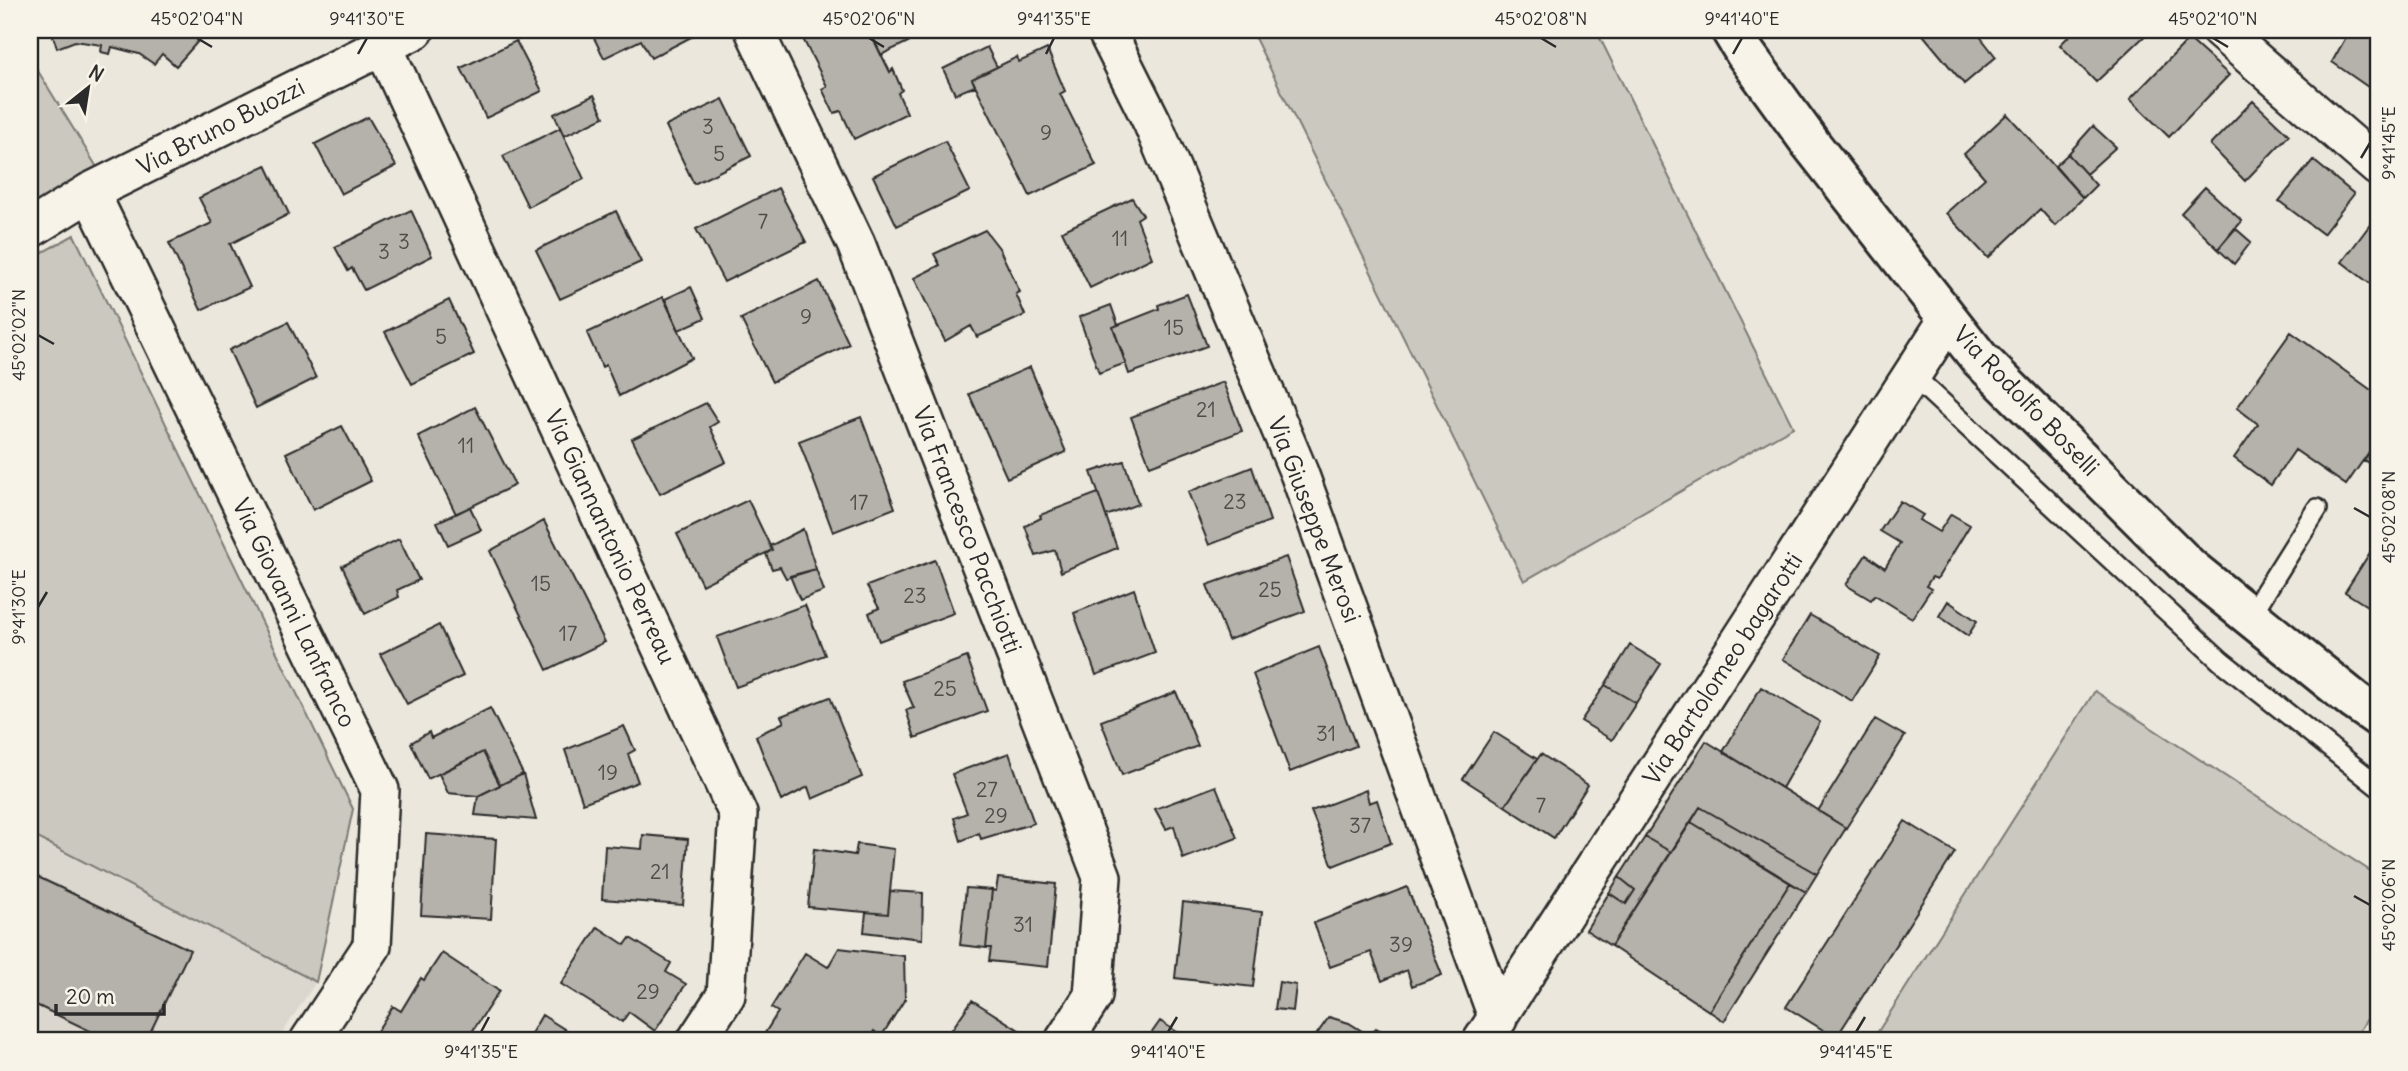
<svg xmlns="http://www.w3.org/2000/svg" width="2408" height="1071" viewBox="0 0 2408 1071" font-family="Delius,sans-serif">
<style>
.built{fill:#dbd7ce}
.green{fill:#cbc8bf;stroke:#7b7a75;stroke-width:2}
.building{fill:#b5b2ab;stroke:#2b2b2b;stroke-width:2}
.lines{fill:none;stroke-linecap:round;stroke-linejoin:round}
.lane-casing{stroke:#2b2b2b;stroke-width:24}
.street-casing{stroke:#2b2b2b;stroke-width:42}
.secondary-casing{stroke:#2b2b2b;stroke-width:44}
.lane{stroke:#f7f3e8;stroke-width:19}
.street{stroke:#f7f3e8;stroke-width:37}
.secondary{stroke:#f7f3e8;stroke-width:38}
.ticks{fill:none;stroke:#2b2b2b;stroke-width:2.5}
.labels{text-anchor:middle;stroke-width:5;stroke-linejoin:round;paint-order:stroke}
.number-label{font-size:21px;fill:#4e4d4b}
.street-label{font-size:24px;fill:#2b2b2b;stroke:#f7f3e8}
.neatline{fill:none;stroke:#2b2b2b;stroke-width:2.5}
.ticks-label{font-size:18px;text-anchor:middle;fill:#2b2b2b}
</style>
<rect width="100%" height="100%" fill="#ebe7dd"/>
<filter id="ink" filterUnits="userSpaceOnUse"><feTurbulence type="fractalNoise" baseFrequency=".0143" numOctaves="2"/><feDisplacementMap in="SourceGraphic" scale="14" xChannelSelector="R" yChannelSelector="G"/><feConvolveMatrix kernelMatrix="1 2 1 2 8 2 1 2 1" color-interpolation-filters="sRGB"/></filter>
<g filter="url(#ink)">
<path class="built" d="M 30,834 L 316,982 L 277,1041 L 30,1041 Z"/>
<path class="green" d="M 1251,30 L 1596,30 L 1793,427 L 1524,581 Z
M 30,58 L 98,169 L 30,210 Z
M 74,235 L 353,809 L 316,982 L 30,834 L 30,259 Z
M 2095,691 L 2378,876 L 2378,1002 L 2353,1041 L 1872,1041 Z"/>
<path class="building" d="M 51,30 L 208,30 L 176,66 L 162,54 L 154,64 L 139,54 L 112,47 L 110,54 L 101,52 L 102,45 L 75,41 L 57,48 Z
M 590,30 L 695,30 L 697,34 L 651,58 L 641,40 L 604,58 Z
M 812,30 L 869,30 L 890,72 L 893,69 L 902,90 L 898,93 L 907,113 L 854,139 L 841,111 L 834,113 L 822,89 L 827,86 L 801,35 Z
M 876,30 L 931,30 L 931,31 L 881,55 L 871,34 Z
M 1919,30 L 1975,30 L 1996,57 L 1964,84 Z
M 2075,30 L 2151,30 L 2096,82 L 2060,45 Z
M 2350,30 L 2361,30 L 2378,40 L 2378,100 L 2375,98 L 2378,94 L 2332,62 Z
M 2189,39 L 2229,75 L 2169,137 L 2130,99 Z
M 516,41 L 542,91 L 486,118 L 461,68 Z
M 987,47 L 997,67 L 972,79 L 975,86 L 955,94 L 943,69 Z
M 1047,49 L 1065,91 L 1060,94 L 1096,165 L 1030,196 L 972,79 L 1017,57 L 1019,62 Z
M 594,95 L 604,117 L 564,136 L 554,114 Z
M 723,99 L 751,156 L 694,184 L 666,126 Z
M 2253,101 L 2289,135 L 2245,181 L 2210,145 Z
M 2007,114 L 2083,198 L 2055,226 L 2040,209 L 1988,258 L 1946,213 L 1985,178 L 1964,154 Z
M 368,117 L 396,166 L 341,194 L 315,144 Z
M 2093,126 L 2116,147 L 2086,174 L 2068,154 Z
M 560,128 L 584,179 L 528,207 L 503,156 Z
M 945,141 L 970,191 L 897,226 L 873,176 Z
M 2068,154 L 2096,185 L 2083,198 L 2055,166 Z
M 2313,160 L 2354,194 L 2323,234 L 2279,201 Z
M 266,165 L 289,214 L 230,244 L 250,287 L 201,310 L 169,243 L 212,223 L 199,198 Z
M 2205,187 L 2242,221 L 2218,249 L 2181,213 Z
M 778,188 L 806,242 L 724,282 L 696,229 Z
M 1132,198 L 1143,215 L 1137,219 L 1152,258 L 1090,288 L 1062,231 Z
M 411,210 L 432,256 L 364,290 L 352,268 L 348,271 L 335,247 Z
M 616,211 L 641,262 L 560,299 L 536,250 Z
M 2378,214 L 2378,290 L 2342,262 Z
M 2235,228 L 2251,242 L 2234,264 L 2218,249 Z
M 985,230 L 999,248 L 1020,292 L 1016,294 L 1025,315 L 977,337 L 971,326 L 945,341 L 914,278 L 940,265 L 934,254 Z
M 819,281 L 849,344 L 772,382 L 741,319 Z
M 691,287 L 705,318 L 679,330 L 665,299 Z
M 1187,294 L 1207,346 L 1129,374 L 1113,327 L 1159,309 L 1158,305 Z
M 663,297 L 692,358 L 619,396 L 606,365 L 602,367 L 587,333 Z
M 449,300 L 474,354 L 412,384 L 385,332 Z
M 1111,305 L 1118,325 L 1113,327 L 1126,363 L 1099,373 L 1079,317 Z
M 288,322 L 316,378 L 256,408 L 229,350 Z
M 2291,332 L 2378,395 L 2378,439 L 2346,485 L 2295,450 L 2271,485 L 2234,458 L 2258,424 L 2237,408 Z
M 1030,367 L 1066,452 L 1007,478 L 969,394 Z
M 1223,382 L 1242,431 L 1150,466 L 1131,417 Z
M 706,403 L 718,422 L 710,427 L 726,462 L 660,494 L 632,439 Z
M 475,407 L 515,485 L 456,514 L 418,436 Z
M 861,417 L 895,508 L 833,532 L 799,441 Z
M 342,426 L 371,481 L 313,510 L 286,453 Z
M 2378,439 L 2378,470 L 2364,460 Z
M 1124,461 L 1138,504 L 1106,516 L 1091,472 Z
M 1252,467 L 1270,521 L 1209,545 L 1188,492 Z
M 1098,493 L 1117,548 L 1061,572 L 1055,550 L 1036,556 L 1025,526 L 1041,518 L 1040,515 Z
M 748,500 L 772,550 L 702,585 L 677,534 Z
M 1900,501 L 1923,515 L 1919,520 L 1939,532 L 1951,514 L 1970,525 L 1937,579 L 1932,577 L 1926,586 L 1931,589 L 1912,618 L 1875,595 L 1871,600 L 1846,585 L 1866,555 L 1885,568 L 1900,543 L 1880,531 Z
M 470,507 L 481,530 L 448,545 L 437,522 Z
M 544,521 L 605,642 L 547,670 L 490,551 Z
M 803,529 L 816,569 L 786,578 L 780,567 L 772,569 L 766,554 L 772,550 L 770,546 Z
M 399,539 L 419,580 L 397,590 L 399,597 L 365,614 L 342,566 Z
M 2378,540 L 2378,613 L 2345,592 Z
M 1286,557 L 1305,611 L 1228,640 L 1207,585 Z
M 935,560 L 954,613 L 879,641 L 869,613 L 879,608 L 867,586 Z
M 816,569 L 824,591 L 800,600 L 790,576 Z
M 1134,589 L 1155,653 L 1096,675 L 1074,613 Z
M 1948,601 L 1977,621 L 1968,636 L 1939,616 Z
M 805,605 L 825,655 L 736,687 L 717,637 Z
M 1810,615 L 1880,656 L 1852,701 L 1783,659 Z
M 439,625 L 463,676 L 407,704 L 380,654 Z
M 1630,645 L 1661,664 L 1636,703 L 1605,685 Z
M 1319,647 L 1356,746 L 1290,772 L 1253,674 Z
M 967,657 L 987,711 L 915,738 L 906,710 L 914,708 L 902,681 Z
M 1605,685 L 1636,703 L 1612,740 L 1581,721 Z
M 1761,687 L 1820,722 L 1782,788 L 1723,752 Z
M 1176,692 L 1198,746 L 1122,775 L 1101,721 Z
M 830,697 L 862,777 L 812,799 L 808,787 L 781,801 L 756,736 L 784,722 L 781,716 Z
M 490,708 L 523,774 L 500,785 L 483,752 L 428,779 L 411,743 L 429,732 L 431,738 Z
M 1875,719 L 1905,736 L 1846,828 L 1818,811 Z
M 624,726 L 635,750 L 628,754 L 638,782 L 583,803 L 565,750 Z
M 1494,732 L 1537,759 L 1505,806 L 1463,779 Z
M 1706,741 L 1846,828 L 1817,874 L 1700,807 L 1671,852 L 1645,837 Z
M 483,752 L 500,785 L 478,796 L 448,793 L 439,774 Z
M 1009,753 L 1034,823 L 981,839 L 979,833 L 961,841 L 954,818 L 967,813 L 952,774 Z
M 1541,754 L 1588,785 L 1554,838 L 1505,806 Z
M 523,774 L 536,820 L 475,815 L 478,796 Z
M 1216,786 L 1237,838 L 1183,859 L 1174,826 L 1166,829 L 1155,809 Z
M 1366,790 L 1369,803 L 1377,800 L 1391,843 L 1333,866 L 1311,811 Z
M 1700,807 L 1817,874 L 1806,892 L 1691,822 Z
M 1905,821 L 1955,852 L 1836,1038 L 1786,1007 Z
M 1691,822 L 1790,883 L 1709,1011 L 1611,946 Z
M 426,834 L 496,839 L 491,919 L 421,915 Z
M 643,835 L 688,839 L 683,905 L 602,899 L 605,846 L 642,849 Z
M 1645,837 L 1671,852 L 1611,946 L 1586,930 L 1609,893 L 1626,904 L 1635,890 L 1619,877 Z
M 857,844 L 894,849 L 888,914 L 808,907 L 814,849 L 855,855 Z
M 38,877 L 190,950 L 146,1041 L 111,1041 L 30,1002 L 30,894 Z
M 1619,877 L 1635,890 L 1626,904 L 1609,893 Z
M 998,878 L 1056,884 L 1048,967 L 989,961 L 991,948 L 986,948 L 992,890 L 996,891 Z
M 1790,883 L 1806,892 L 1724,1021 L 1709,1011 Z
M 1407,887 L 1442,975 L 1412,986 L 1407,970 L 1382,981 L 1371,952 L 1330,967 L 1314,923 Z
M 966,888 L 992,890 L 986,948 L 960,945 Z
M 890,891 L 923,893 L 922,939 L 864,932 L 866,912 L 888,914 Z
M 1183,902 L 1262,912 L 1253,987 L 1175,978 Z
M 598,927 L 625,945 L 630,938 L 671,963 L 666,972 L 686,984 L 655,1031 L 629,1012 L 622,1022 L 561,984 Z
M 839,948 L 904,956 L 905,999 L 881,1037 L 874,1031 L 868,1041 L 760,1041 L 778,1012 L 771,1008 L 805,953 L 828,967 Z
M 442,953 L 499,991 L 466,1041 L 382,1041 L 374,1036 L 393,1006 L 401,1011 L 421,978 L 424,980 Z
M 1279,982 L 1296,985 L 1293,1011 L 1275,1009 Z
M 972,1000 L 1030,1037 L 1028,1041 L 944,1041 Z
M 542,1015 L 572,1034 L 569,1037 L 573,1038 L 576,1034 L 587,1041 L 524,1041 L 530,1038 L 529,1037 Z
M 1329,1017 L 1349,1023 L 1370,1036 L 1376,1028 L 1396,1039 L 1400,1034 L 1411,1041 L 1312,1041 Z
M 1160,1021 L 1191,1041 L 1146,1041 Z"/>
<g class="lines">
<g class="lane-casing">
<path id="lane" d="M 1912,375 L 2221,661 L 2378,786
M 2250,616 L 2317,509"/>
</g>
<g class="street-casing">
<path id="street" d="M 754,30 L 856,244 L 1102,877 L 1093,996 L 1064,1041
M 1106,30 L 1152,122 L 1299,473 L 1498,1019
M 2220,30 L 2378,167
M 383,46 L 738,814 L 726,995 L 696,1041
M 90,192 L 380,790 L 372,946 L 309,1041
M 30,229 L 90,192 L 415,30
M 1482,1041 L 1948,319"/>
</g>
<g class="secondary-casing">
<path id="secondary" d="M 1731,30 L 1745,53 L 1811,144 L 1979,358 L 2190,568 L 2355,701 L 2378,717"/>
</g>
<use href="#lane" class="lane"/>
<use href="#street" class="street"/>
<use href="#secondary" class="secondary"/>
</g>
</g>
<path class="ticks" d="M 197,38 L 212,47M 869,38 L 884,47M 1541,38 L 1556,47M 2213,38 L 2228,47M 358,54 L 367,38M 1046,54 L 1054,38M 1733,54 L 1742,38M 2361,158 L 2370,143M 38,335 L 54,344M 2354,508 L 2370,517M 38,607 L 47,592M 2354,896 L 2370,905M 481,1032 L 489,1017M 1168,1032 L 1177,1017M 1856,1032 L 1865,1017"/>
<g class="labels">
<g class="number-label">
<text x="708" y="134">3</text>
<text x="1046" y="140">9</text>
<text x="719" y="161">5</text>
<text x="763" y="229">7</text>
<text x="1120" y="246">11</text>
<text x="404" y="249">3</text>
<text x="384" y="259">3</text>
<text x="806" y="324">9</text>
<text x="1174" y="335">15</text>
<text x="441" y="344">5</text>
<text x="1206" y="417">21</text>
<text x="466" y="453">11</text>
<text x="1235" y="509">23</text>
<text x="859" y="510">17</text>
<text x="541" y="591">15</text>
<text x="1270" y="597">25</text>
<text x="915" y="603">23</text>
<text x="568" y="641">17</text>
<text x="945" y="696">25</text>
<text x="1326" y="741">31</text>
<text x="608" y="780">19</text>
<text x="987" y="797">27</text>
<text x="1541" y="813">7</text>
<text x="996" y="823">29</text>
<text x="1360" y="833">37</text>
<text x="660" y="879">21</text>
<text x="1023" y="932">31</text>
<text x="1401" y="952">39</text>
<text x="648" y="999">29</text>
</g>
<g class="street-label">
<text transform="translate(221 127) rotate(-27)" y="8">Via Bruno Buozzi</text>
<text transform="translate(2026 401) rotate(46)" y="8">Via Rodolfo Boselli</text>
<text transform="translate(1314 520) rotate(69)" y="8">Via Giuseppe Merosi</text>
<text transform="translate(967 530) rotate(69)" y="8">Via Francesco Pacchiotti</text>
<text transform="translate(610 537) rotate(65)" y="8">Via Giannantonio Perreau</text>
<text transform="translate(294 613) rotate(64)" y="8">Via Giovanni Lanfranco</text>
<text transform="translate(1723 669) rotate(-57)" y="8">Via Bartolomeo bagarotti</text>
</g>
</g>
<rect width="2408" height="1071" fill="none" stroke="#f7f3e8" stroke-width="77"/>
<g transform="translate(88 88) rotate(30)" stroke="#f7f3e8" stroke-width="5" paint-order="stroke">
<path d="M0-5L12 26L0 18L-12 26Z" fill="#2b2b2b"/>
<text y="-10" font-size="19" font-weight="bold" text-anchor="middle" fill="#2b2b2b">N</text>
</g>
<path d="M56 1004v10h108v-10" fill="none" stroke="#2b2b2b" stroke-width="3.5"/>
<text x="66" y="1004" font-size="21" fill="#2b2b2b" stroke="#f7f3e8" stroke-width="5" paint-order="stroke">20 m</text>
<rect x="38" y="38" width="2332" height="994" class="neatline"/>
<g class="ticks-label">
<text x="197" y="25">45°02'04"N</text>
<text x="367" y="25">9°41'30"E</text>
<text x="869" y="25">45°02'06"N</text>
<text x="1054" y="25">9°41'35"E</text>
<text x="1541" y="25">45°02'08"N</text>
<text x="1742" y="25">9°41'40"E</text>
<text x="2213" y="25">45°02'10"N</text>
<text transform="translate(2389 143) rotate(-90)" y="6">9°41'45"E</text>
<text transform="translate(19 335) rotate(-90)" y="6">45°02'02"N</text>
<text transform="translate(2389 517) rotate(-90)" y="6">45°02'08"N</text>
<text transform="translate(19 607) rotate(-90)" y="6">9°41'30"E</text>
<text transform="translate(2389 905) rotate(-90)" y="6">45°02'06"N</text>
<text x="481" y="1058">9°41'35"E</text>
<text x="1168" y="1058">9°41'40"E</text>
<text x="1856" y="1058">9°41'45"E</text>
</g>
</svg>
